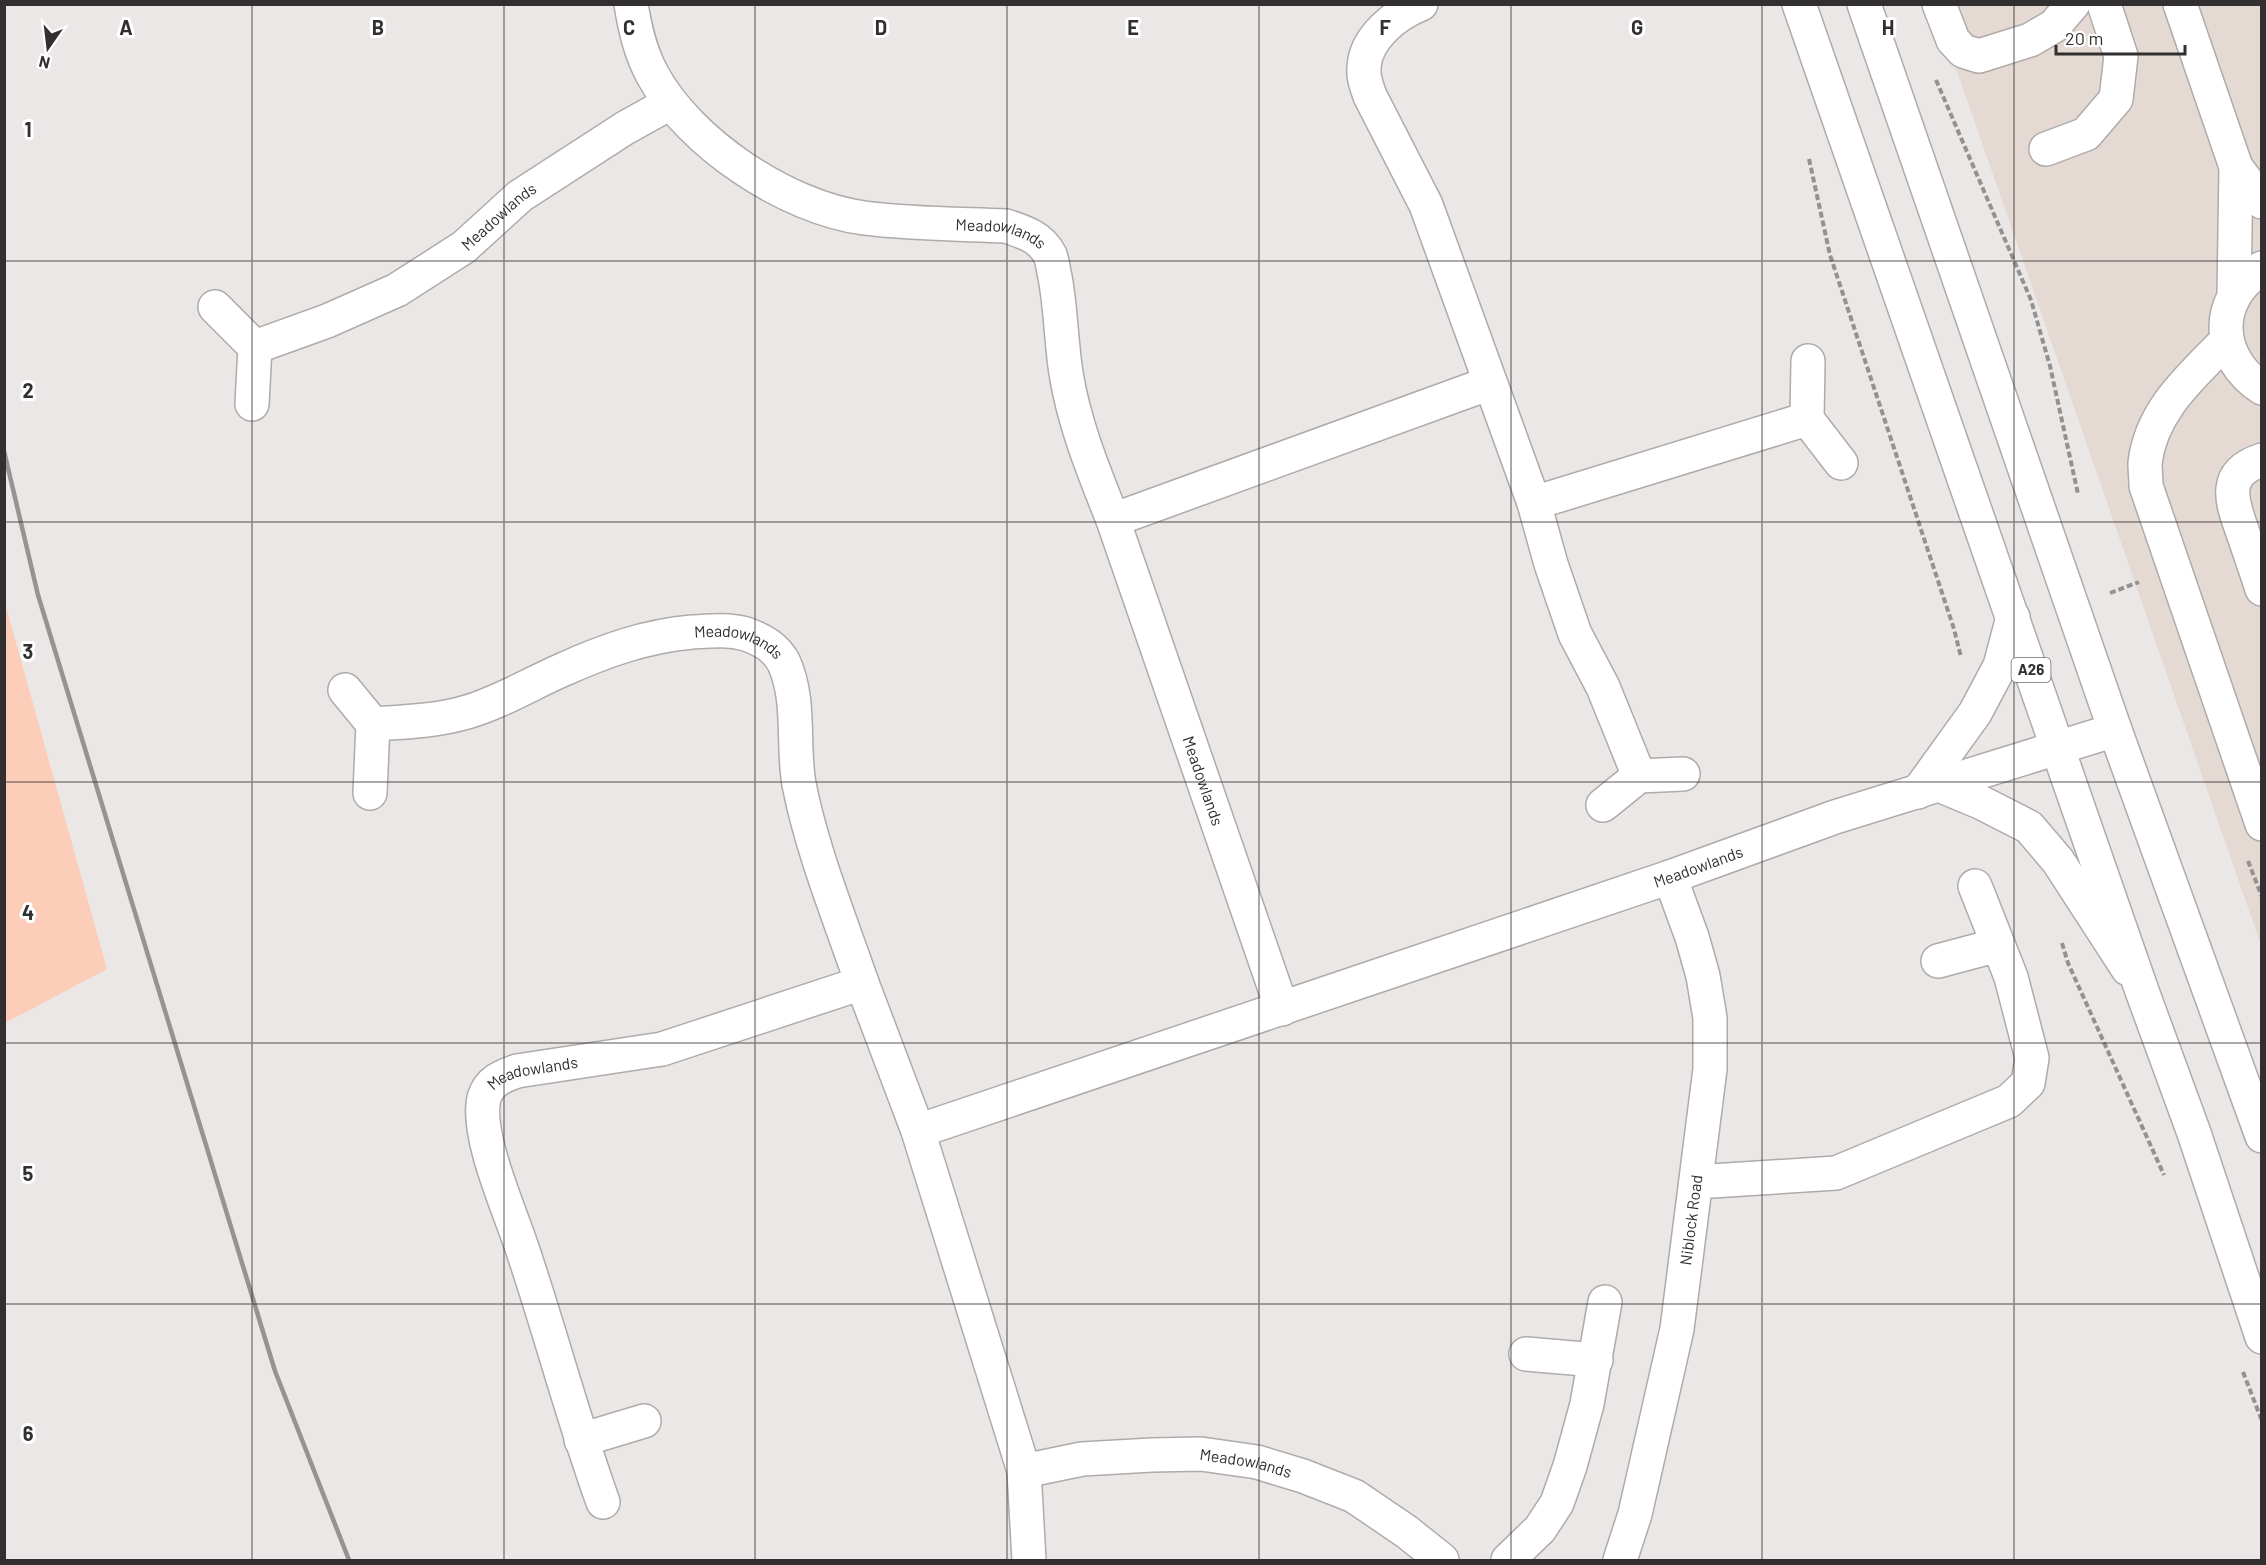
<svg xmlns="http://www.w3.org/2000/svg" width="2266" height="1565" viewBox="0 0 2266 1565" font-family="Barlow,sans-serif">
<style>
.built{fill:#e5d9d4}
.green{fill:#fccdb9}
.lines{fill:none;stroke-linecap:round;stroke-linejoin:round}
.minor-casing{stroke:#aeaba9;stroke-width:36}
.highway-casing{stroke:#aeaba9;stroke-width:36}
.path{stroke:#949191;stroke-width:4;stroke-dasharray:6 3;stroke-linecap:butt}
.minor{stroke:#fff;stroke-width:33}
.highway{stroke:#fff;stroke-width:33}
.rail{stroke:#969392;stroke-width:4.5}
.grid{fill:none;stroke:#312f2f;stroke-width:1.5;stroke-opacity:0.55}
.labels{text-anchor:middle;stroke-width:6;stroke-linejoin:round;paint-order:stroke}
.shield{fill:#fff;stroke:#6f6d6d;stroke-width:1.5}
.shield-label{font-size:15px;font-weight:bold;fill:#312f2f}
.street-label{font-size:16px;fill:#312f2f;stroke:#fff}
.grid-label{font-size:20px;text-anchor:middle;font-weight:bold;fill:#312f2f;stroke:#fff;stroke-width:6;stroke-linejoin:round;paint-order:stroke}
</style>
<rect width="100%" height="100%" fill="#ebe7e6"/>
<path class="built" d="M 1934,5 L 2261,5 L 2261,945 Z"/>
<path class="green" d="M 5,603 L 107,969 L 5,1023 L 4,1023 Z"/>
<g class="lines">
<g class="minor-casing">
<g id="minor">
<path id="s1" d="M 631,4 C 635,29 640,51 652,74 C 689,143 787,208 864,218 C 910,224 959,224 1006,226 C 1024,232 1041,237 1050,255 C 1053,262 1053,270 1055,277 C 1061,309 1061,341 1066,373 C 1074,424 1094,472 1113,520 L 1282,1009"/>
<path d="M 1421,4 C 1396,14 1365,38 1364,68 C 1363,78 1367,87 1370,96 L 1426,205 L 1534,503 L 1551,564 L 1575,634 L 1603,687 L 1639,776"/>
<path d="M 1939,4 L 1953,40 L 1963,51 L 1979,56 L 2030,40 L 2054,26 L 2073,4"/>
<path d="M 2180,4 L 2236,167 L 2262,202"/>
<path d="M 2046,149 L 2086,134 L 2116,99 L 2121,56 L 2104,4"/>
<path d="M 2262,268 C 2213,299 2215,357 2262,388"/>
<path d="M 2234,295 L 2236,167"/>
<path d="M 215,307 L 255,347 L 252,404"/>
<path d="M 2227,340 C 2192,376 2151,410 2145,463 C 2145,470 2146,479 2146,486 L 2262,824"/>
<path id="s2" d="M 255,347 L 327,321 L 397,290 L 464,247 L 520,196 L 625,128 L 670,103"/>
<path d="M 1808,361 L 1807,419 L 1841,463"/>
<path d="M 2262,460 C 2219,474 2233,504 2244,536 C 2250,553 2256,571 2262,589"/>
<path d="M 1534,503 L 1807,419"/>
<path d="M 1113,520 L 1490,383"/>
<path d="M 345,690 L 373,724 L 370,793"/>
<path id="s3" d="M 373,724 C 404,722 437,721 467,712 C 501,702 530,684 562,670 C 604,651 646,636 692,632 C 710,631 728,629 746,634 C 762,640 776,647 784,663 C 801,701 792,745 799,784 C 812,851 840,919 862,983"/>
<path d="M 1939,785 L 1982,803 L 2029,827 L 2058,861 L 2128,969"/>
<path d="M 1918,792 L 1975,713 L 2000,666 L 2013,617"/>
<path d="M 1603,805 L 1639,776 L 1683,774"/>
<path d="M 1938,961 L 1998,945"/>
<path d="M 1696,1182 L 1836,1173 L 2009,1101 L 2028,1083 L 2032,1058 L 2011,977 L 1975,886"/>
<path d="M 1526,1354 L 1596,1360"/>
<path d="M 581,1440 L 644,1421"/>
<path id="s4" d="M 1024,1471 L 1082,1459 L 1152,1455 L 1201,1454 L 1257,1462 L 1303,1476 L 1354,1496 L 1407,1532 L 1442,1560"/>
<path id="s5" d="M 603,1502 C 573,1419 551,1334 523,1251 C 511,1213 475,1135 484,1098 C 489,1081 503,1076 517,1071 L 662,1049 L 862,983 L 918,1131"/>
<path id="s6" d="M 1029,1560 L 1024,1471 L 918,1131 L 1670,877 L 1835,817 L 2115,730"/>
<path d="M 1508,1560 L 1540,1529 L 1557,1503 L 1570,1466 L 1587,1404 L 1605,1302"/>
<path id="s7" d="M 1620,1560 L 1635,1514 L 1677,1329 L 1710,1069 L 1710,1018 L 1703,976 L 1692,937 L 1670,877"/>
</g>
</g>
<g class="highway-casing">
<path id="highway" d="M 1799,4 L 2142,991 L 2194,1133 L 2262,1337
M 1864,4 L 2115,730 L 2262,1136"/>
</g>
<path class="path" d="M 1936,80 L 2031,300 L 2050,366 L 2078,494
M 1809,159 L 1830,255 L 1954,629 L 1961,657
M 2110,593 L 2139,582
M 2248,861 L 2262,897
M 2062,943 L 2068,963 L 2164,1175
M 2243,1372 L 2262,1421"/>
<use href="#minor" class="minor"/>
<use href="#highway" class="highway"/>
<path class="rail" d="M 4,451 L 38,595 L 275,1371 L 349,1560"/>
</g>
<path class="grid" d="M 252,4 L 252,1560M 504,4 L 504,1560M 755,4 L 755,1560M 1007,4 L 1007,1560M 1259,4 L 1259,1560M 1511,4 L 1511,1560M 1762,4 L 1762,1560M 2014,4 L 2014,1560M 4,261 L 2262,261M 4,522 L 2262,522M 4,782 L 2262,782M 4,1043 L 2262,1043M 4,1304 L 2262,1304"/>
<g class="labels">
<rect class="shield" x="2011.5" y="658" width="39" height="24" rx="4.5"/>
<g class="shield-label">
<text x="2031" y="675">A26</text>
</g>
<g class="street-label">
<text dy="6" stroke="none"><textPath href="#s2" startOffset="279">Meadowlands</textPath></text>
<text dy="6" stroke="none"><textPath href="#s1" startOffset="476">Meadowlands</textPath></text>
<text dy="6" stroke="none"><textPath href="#s3" startOffset="384">Meadowlands</textPath></text>
<text dy="6" stroke="none"><textPath href="#s1" startOffset="1084">Meadowlands</textPath></text>
<text dy="6" stroke="none"><textPath href="#s6" startOffset="1269">Meadowlands</textPath></text>
<text dy="6" stroke="none"><textPath href="#s5" startOffset="482">Meadowlands</textPath></text>
<text dy="6" stroke="none"><textPath href="#s7" startOffset="348">Niblock Road</textPath></text>
<text dy="6" stroke="none"><textPath href="#s4" startOffset="224">Meadowlands</textPath></text>
</g>
</g>
<g class="grid-label">
<text x="126" y="35">A</text>
<text x="378" y="35">B</text>
<text x="629" y="35">C</text>
<text x="881" y="35">D</text>
<text x="1133" y="35">E</text>
<text x="1385" y="35">F</text>
<text x="1637" y="35">G</text>
<text x="1888" y="35">H</text>
<text x="28" y="137">1</text>
<text x="28" y="398">2</text>
<text x="28" y="659">3</text>
<text x="28" y="920">4</text>
<text x="28" y="1181">5</text>
<text x="28" y="1441">6</text>
</g>
<rect width="2266" height="1565" fill="none" stroke="#312f2f" stroke-width="12"/>
<g transform="translate(48 48) rotate(194)" stroke="#ffffff" stroke-width="4.5" paint-order="stroke">
<path d="M0-4.5L10 22L0 15L-10 22Z" fill="#312f2f"/>
<text y="-9" font-size="16" font-weight="bold" text-anchor="middle" fill="#312f2f">N</text>
</g>
<path d="M2056 45v9h129v-9" fill="none" stroke="#312f2f" stroke-width="3"/>
<text x="2065" y="45" font-size="18" fill="#312f2f" stroke="#ffffff" stroke-width="4.5" paint-order="stroke">20 m</text>
</svg>
